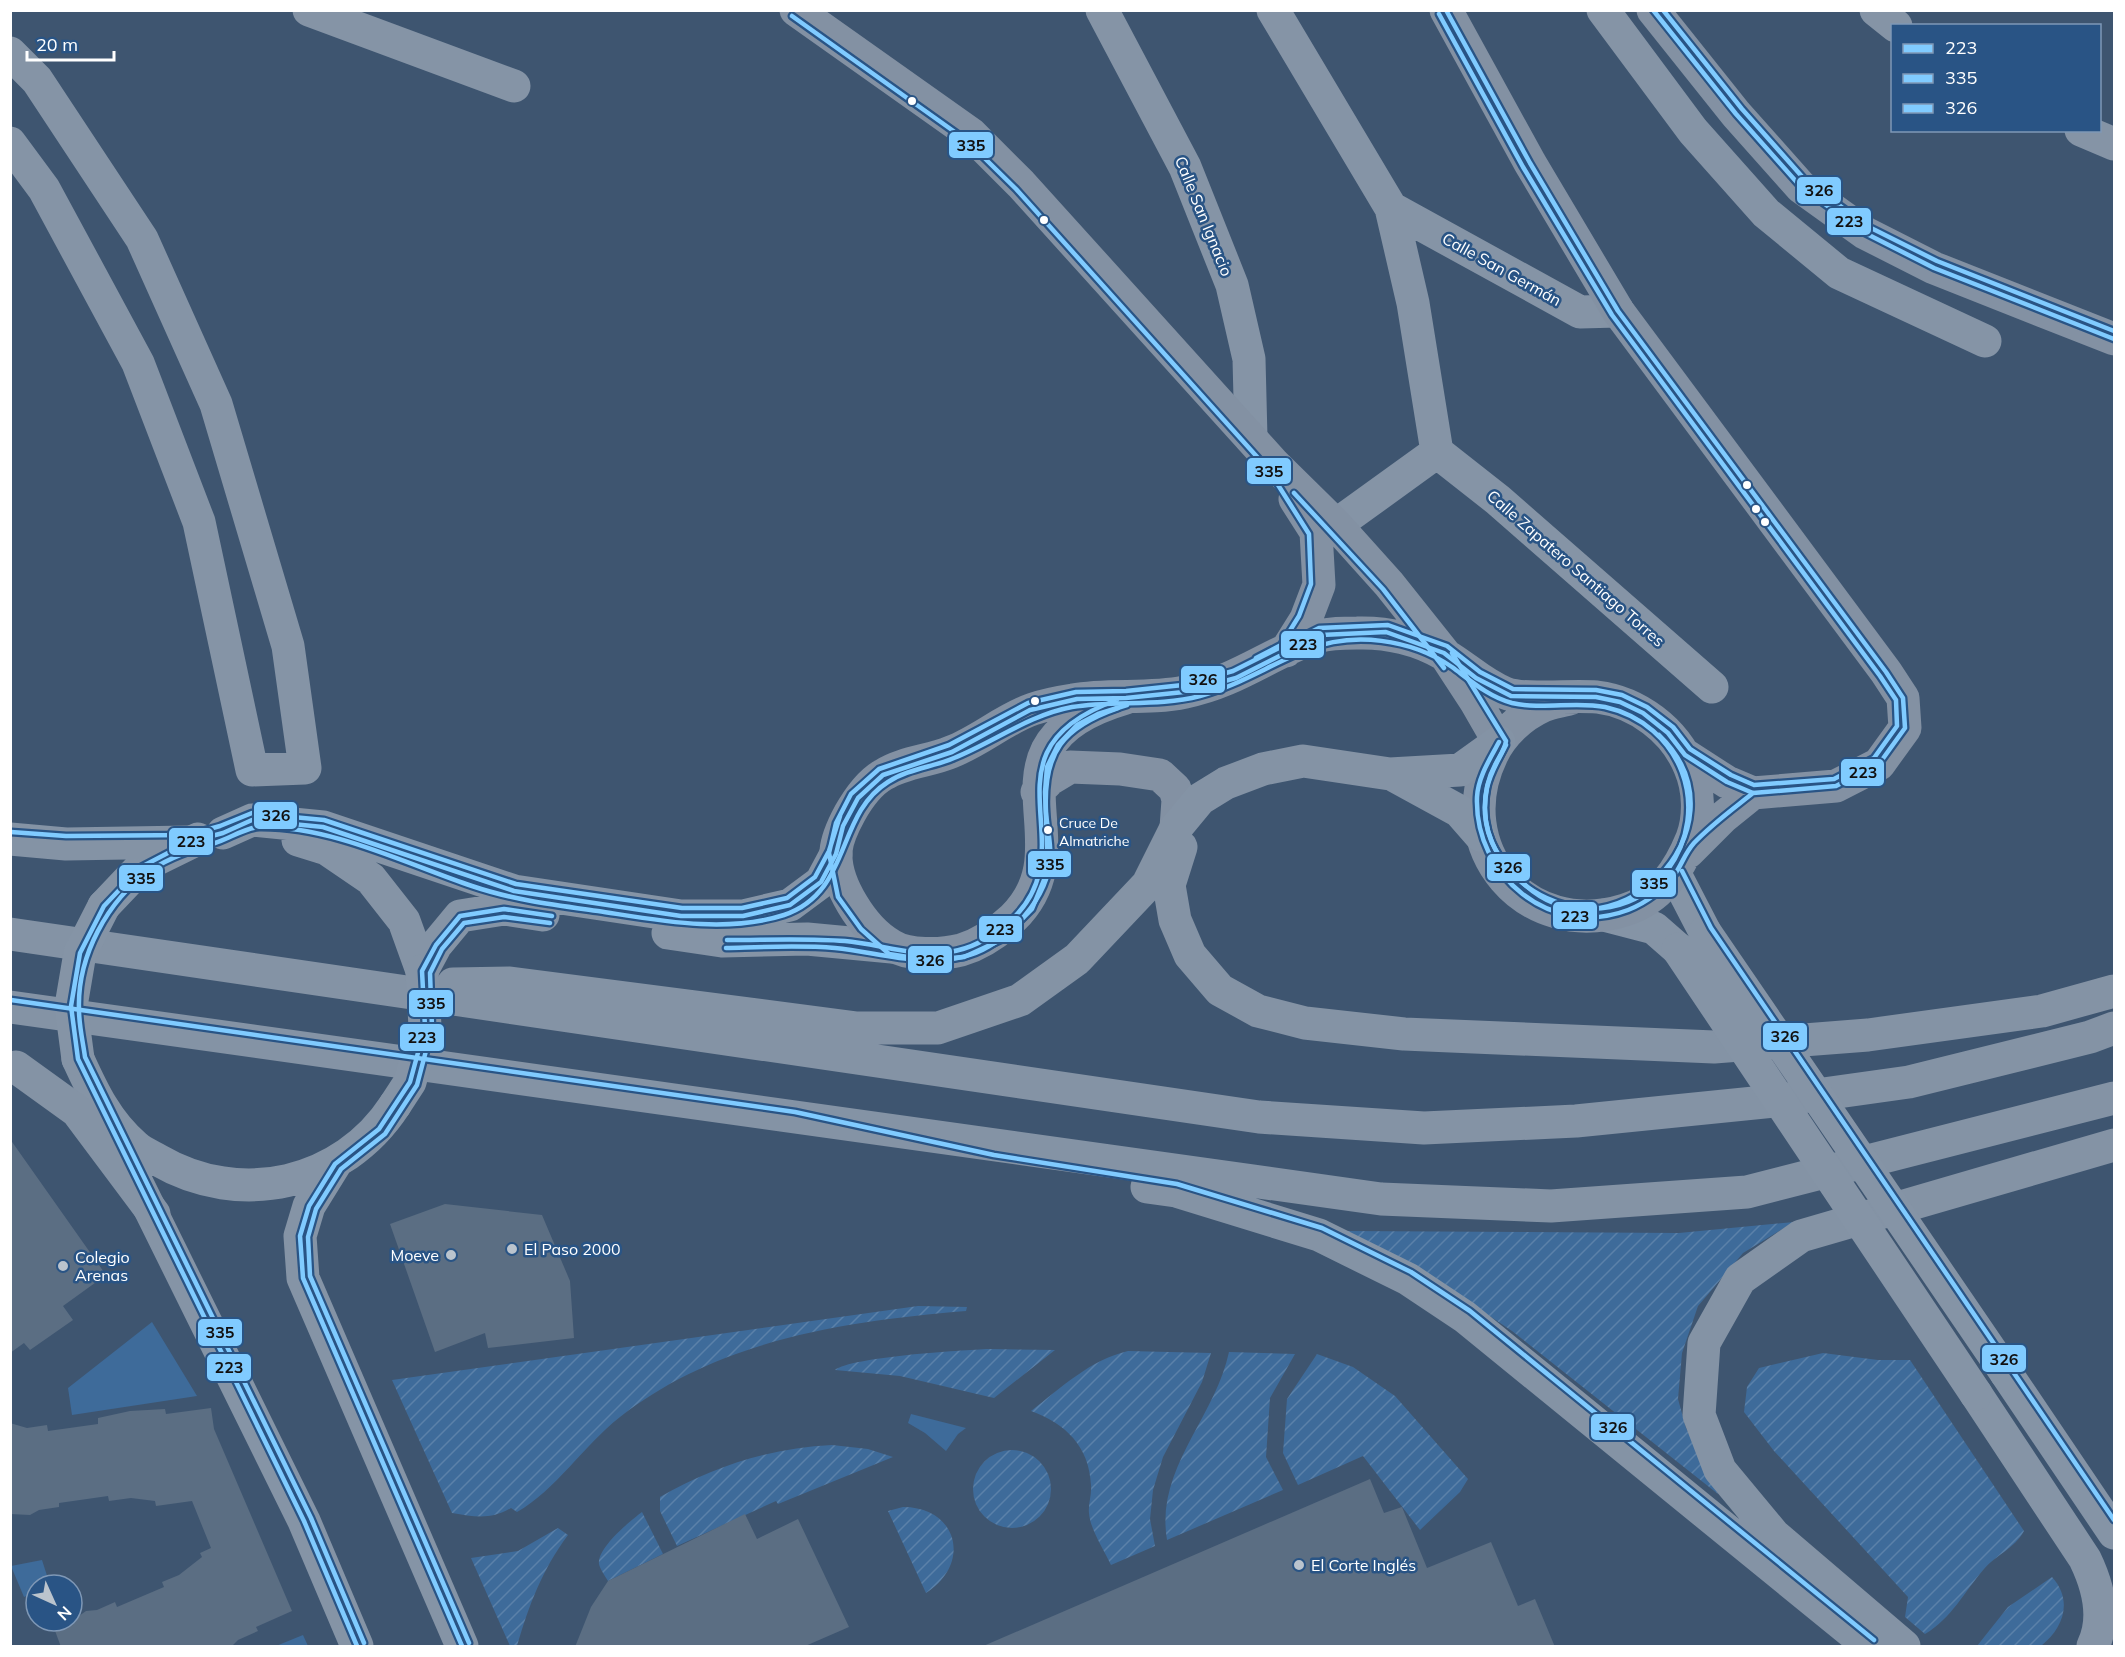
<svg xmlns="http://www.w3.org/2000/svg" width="2125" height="1657" viewBox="0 0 2125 1657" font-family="Mulish,sans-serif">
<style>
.grass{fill:#3e6b9a}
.garden{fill:url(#garden-furrows)}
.building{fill:#5b6e83}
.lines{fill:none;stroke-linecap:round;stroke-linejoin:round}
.minor{stroke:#8594a6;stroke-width:33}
.major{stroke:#8391a3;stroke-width:33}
.highway{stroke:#8493a5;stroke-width:33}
.minor-bridge{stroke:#8594a6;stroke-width:33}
.bus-1-casing{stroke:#295485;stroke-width:9}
.bus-2-casing{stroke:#295485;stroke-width:9}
.bus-3-casing{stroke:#295485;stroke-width:9}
.bus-1{stroke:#80cbff;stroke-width:4.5}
.bus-2{stroke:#80cbff;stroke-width:4.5}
.bus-3{stroke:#80cbff;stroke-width:4.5}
.bus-dot{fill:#fff;stroke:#295485;stroke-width:2}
.poi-dot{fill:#bbc4cd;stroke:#295485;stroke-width:2}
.labels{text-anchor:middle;stroke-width:5;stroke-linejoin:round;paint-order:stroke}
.bus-label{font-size:14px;fill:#fff;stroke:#295485;text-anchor:start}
.street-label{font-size:16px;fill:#fff;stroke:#295485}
.poi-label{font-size:16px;fill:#fff;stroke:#295485;text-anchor:start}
.line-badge{stroke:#295485;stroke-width:2}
.pale-badge-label{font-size:16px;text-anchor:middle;font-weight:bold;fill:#111}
</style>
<defs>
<pattern id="garden-furrows" width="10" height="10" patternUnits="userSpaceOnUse" patternTransform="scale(1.5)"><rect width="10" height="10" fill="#3e6b9a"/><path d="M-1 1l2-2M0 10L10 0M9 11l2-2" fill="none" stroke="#5b81a9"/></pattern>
</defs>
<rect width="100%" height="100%" fill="#3e5570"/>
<path class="grass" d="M 152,1322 L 197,1396 L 72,1415 L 68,1388 Z
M 911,1414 L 966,1428 L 958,1434 L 946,1451 L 925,1433 L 908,1423 Z
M 42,1560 L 50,1585 L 36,1585 L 36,1592 L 24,1597 L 11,1566 Z
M 303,1635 L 308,1646 L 276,1646 Z"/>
<path class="garden" d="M 1794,1222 L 1743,1253 L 1698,1306 L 1682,1353 L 1678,1399 L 1686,1428 L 1718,1494 L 1512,1331 L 1439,1282 L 1342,1231 L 1679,1233 Z
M 918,1306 L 967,1307 L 966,1311 C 845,1321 718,1340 620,1417 C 583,1446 556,1490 517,1512 L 511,1508 C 491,1520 475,1517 452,1513 L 392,1380 Z
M 989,1349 L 1055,1350 L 994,1398 L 900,1376 L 835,1370 C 851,1357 962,1350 989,1349 Z
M 1128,1351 L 1211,1353 L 1202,1382 L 1163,1457 L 1153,1490 L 1150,1519 L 1155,1546 L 1111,1565 C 1104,1550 1090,1529 1089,1513 C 1088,1504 1092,1495 1091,1485 C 1089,1446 1066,1424 1031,1411 C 1062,1387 1090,1360 1128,1351 Z
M 1229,1352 L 1295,1354 L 1270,1398 L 1266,1457 L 1283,1490 L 1167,1540 C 1155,1469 1215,1418 1229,1352 Z
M 1823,1353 L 1878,1360 L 1910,1360 L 2024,1531 C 2015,1548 1996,1555 1984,1569 C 1964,1592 1952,1618 1925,1634 L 1905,1617 L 1908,1597 L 1774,1451 L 1744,1412 L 1747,1387 L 1759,1368 Z
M 1317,1354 L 1353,1367 L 1395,1396 L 1468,1479 L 1460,1492 L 1420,1530 L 1363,1456 L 1298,1485 L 1283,1453 L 1287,1399 Z
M 832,1445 L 868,1449 L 893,1457 L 778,1504 L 776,1501 L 677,1546 L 660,1511 L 660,1497 C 714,1466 770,1448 832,1445 Z
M973 1489a39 39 0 1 1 78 0a39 39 0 1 1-78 0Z
M 903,1507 C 958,1507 972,1564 926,1593 L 888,1511 Z
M 642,1512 L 663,1554 L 608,1581 C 605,1576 600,1569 599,1564 C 597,1548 630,1521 642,1512 Z
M 558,1528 L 568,1535 C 542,1570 529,1605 517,1646 L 510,1646 L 471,1558 L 518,1551 Z
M 2052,1577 C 2073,1600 2064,1628 2041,1646 L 1977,1646 L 2008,1607 Z"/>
<path class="building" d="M 10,1139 L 106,1275 L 63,1306 L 73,1320 L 30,1350 L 24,1343 L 10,1353 Z
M 445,1204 L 542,1215 L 570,1281 L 574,1338 L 488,1348 L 485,1333 L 435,1352 L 390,1224 Z
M 211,1408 L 214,1429 L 292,1611 L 256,1627 L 258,1631 L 238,1640 L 231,1647 L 61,1647 L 54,1628 L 72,1621 L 86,1611 L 97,1610 L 115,1602 L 117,1607 L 164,1587 L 162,1582 L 179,1575 L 202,1557 L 200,1553 L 211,1548 L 192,1501 L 156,1506 L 155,1501 L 131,1498 L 109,1501 L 108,1496 L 59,1503 L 59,1507 L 39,1510 L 30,1515 L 10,1514 L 10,1423 L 27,1428 L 47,1425 L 48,1431 L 98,1424 L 98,1418 L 130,1411 L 165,1409 L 166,1414 Z
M 1370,1479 L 1384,1513 L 1402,1507 L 1427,1568 L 1491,1542 L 1518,1606 L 1535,1599 L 1555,1647 L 981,1647 Z
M 745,1514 L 757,1539 L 798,1519 L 849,1627 L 803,1647 L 575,1647 L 591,1607 L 608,1581 Z"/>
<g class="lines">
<path class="minor" d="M 309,10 L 514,86
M 1102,10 L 1185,167 L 1232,285 L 1249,359 L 1251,438
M 1273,10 L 1391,208 L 1580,312 L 1618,311
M 1603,10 L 1693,131 L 1766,213 L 1839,273 L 1985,341
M 1876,10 L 1896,26
M 10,53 L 37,80 L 142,239 L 216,404 L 288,646 L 305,768 L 252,770 L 199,522 L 138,363 L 44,189 L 10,143
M 2081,130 L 2114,144
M 1391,208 L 1413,303 L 1437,452
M 1437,452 L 1498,500 L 1712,687
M 1336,525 L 1437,452
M 223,833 L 252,820 L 323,827 L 514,891 L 681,916 L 743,916 L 790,905 L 821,882 L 836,854
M 298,840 L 327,849 L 371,879 L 404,921 L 422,971
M 1675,874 L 1705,932
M 104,906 L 141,867 L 198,839
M 1604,915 L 1654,928 L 1678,949
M 668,933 L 722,941 L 807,939 L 892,947
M 422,971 L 436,945 L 460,916 L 504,909 L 543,915
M 78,1059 C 93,1092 107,1122 135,1146 C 141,1152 151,1156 158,1160 C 240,1208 343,1185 395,1105
M 100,1108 L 304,1521 L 357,1646
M 335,1164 L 309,1206 L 300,1236 L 303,1278 L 462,1646
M 2006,1373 L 2114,1533
M 1976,1394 L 2085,1559 C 2098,1586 2107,1617 2093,1646"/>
<path class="major" d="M 796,10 L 971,134 L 1021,184 L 1274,464 L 1336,525 L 1389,584 L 1444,653 L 1476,702 L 1499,742
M 1446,10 L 1530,163 L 1618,311 L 1886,672 L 1903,698 L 1905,728 L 1879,764 L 1836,786 L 1753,793 L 1727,782 L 1685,755
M 1653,10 L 1736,114 L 1801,187 L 1865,233 L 1934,268 L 2114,339
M 1286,651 L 1306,619 L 1319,585 L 1316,532 L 1295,499
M 1126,698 C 967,745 1091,842 1013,918 C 998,932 981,944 961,950 C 941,955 908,956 891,945 C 863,929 834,883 836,851 C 837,838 844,824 850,813 C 858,799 869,783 883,775 C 903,762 930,761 951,752 C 980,741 1004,719 1033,709 C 1045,705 1060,702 1073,700 C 1109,693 1148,700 1185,692 C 1236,682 1270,653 1317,637 C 1329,633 1344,633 1357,633 C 1387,632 1419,639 1445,655 C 1466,667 1482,684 1505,693 C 1518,698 1532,697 1546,697 C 1562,697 1580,696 1597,697 C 1637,702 1675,730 1690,768 C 1699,789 1700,817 1692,838 C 1679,870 1660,899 1625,910 C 1526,941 1447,848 1492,755 C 1502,734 1521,716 1543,706 C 1552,702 1563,701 1572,698
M 1037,792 L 1050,779 L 1070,767 L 1120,769 L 1160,775 L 1175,789 L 1178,800 L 1176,828
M 1688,852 L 1722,818 L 1753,793"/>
<path class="highway" d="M 1395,776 L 1459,811 L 1480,835
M 10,839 L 66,844 L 189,842
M 1181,847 L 1169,885 L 1175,920 L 1190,955 L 1220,990 L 1258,1011 L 1305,1023 L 1404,1034 L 1714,1047 L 1868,1035 L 2042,1011 L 2114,991
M 10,934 L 1259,1117 L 1424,1128 L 1576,1121 L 1774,1101 L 1909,1082 L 2090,1037 L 2114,1028
M 453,984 L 510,983 L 857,1028 L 938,1028 L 1020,1000 L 1077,959 L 1148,884 L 1176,828 L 1200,799 L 1226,783 L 1263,769 L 1303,761 L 1390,774 L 1460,770 L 1499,742
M 10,1007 L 1381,1199 L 1551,1206 L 1747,1192 L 2114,1098
M 16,1067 L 77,1111 L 154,1214
M 1147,1187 L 1176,1191 L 1319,1235 L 1408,1279 L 1465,1317 L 1869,1646
M 1904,1646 L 1774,1535 L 1720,1470 L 1699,1415 L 1704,1343 L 1740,1279 L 1801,1236 L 2114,1145"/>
<path class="minor-bridge" d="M 1705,932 L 2006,1373
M 1678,949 L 1976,1394
M 78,1059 L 71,1006 L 80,953 L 104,906
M 395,1105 L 410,1082 L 425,1027 L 422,971"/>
<g class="bus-1-casing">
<path id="bus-1" d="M 1653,10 L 1736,114 L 1801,187 L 1865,233 L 1934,268 L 2114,339
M 1499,742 C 1490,759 1478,777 1477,797 C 1474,876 1551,939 1628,910 C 1646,903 1665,889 1675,874 C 1682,864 1685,853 1694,843 C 1712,824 1733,809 1753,793
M 727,940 C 766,940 806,938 845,941 C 879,944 914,957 949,952 C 971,949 992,937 1009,922 C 1093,848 971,752 1117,700
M 357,1646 L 304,1521 L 78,1059 L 71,1006 L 80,953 L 104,906 L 141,867 L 189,842 L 223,833 L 252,820 L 323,827 L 514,891 L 681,916 L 743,916 L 790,905 L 821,882 L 836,854 L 843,826 L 858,798 L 883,775 L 952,752 L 1030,710 L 1077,699 L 1126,698 L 1184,692 L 1236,678 L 1321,635 L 1386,632 L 1444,653 L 1476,678 L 1511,696 L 1596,697 L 1620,702 L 1643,713 L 1668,733 L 1685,755 L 1727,782 L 1753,793 L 1836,786 L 1879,764 L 1905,728 L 1903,698 L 1886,672 L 1618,311 L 1530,163 L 1446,10
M 462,1646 L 303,1278 L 300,1236 L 309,1206 L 335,1164 L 379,1129 L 410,1082 L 425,1027 L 422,971 L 436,945 L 460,916 L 504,909 L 552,916"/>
</g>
<g class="bus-2-casing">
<path id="bus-2" d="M 792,16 L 966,140 L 1016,189 L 1268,469 L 1309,534 L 1311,584 L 1299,616 L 1281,645 L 1256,658
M 1294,493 L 1383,589 L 1444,668
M 726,948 C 763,947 799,945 835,948 C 877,952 920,967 962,957 C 983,953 1001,940 1016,925 C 1033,908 1047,886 1050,862 C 1052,845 1047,829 1046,812 C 1043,752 1063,727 1118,708
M 364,1643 L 311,1518 L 85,1057 C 83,1042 79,1026 79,1010 C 77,957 107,900 151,870 C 170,857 193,850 215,843 C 229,839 244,828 259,827 C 332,826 404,863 472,886 C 513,900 555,905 598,911 C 657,920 725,934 784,915 C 852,892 835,815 888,782 C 908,769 933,767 954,758 C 994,742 1029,715 1072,707 C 1114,700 1158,707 1200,696 C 1238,686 1271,664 1307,650 C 1353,631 1411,639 1452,667 C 1471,681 1489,697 1512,703 C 1543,710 1575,701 1605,707 C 1681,724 1713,808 1667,871 C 1606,954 1467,888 1487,788 C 1490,773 1499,759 1506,745
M 469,1643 L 310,1276 L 308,1237 L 316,1209 L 341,1169 L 385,1134 L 417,1085 L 432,1028 L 430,973 L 442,949 L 464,923 L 504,917 L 550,923"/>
</g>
<g class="bus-3-casing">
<path id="bus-3" d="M 1663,10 L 1742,109 L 1806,181 L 1869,227 L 1937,261 L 2114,331
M 1452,653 L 1506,741 C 1505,749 1499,757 1495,765 C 1487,780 1484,797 1485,814 C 1487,840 1499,859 1517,877 C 1607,974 1756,828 1659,735
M 1127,705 L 1098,714 L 1077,725 L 1058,745 L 1047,767 L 1045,792 L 1048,870 L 1032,909 L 1001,940 L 964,957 L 927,960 L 889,954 L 861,929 L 838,897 L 829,853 L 836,823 L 851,794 L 879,769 L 949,745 L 1028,703 L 1076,692 L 1126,691 L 1183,685 L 1233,671 L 1319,628 L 1388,625 L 1447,646 L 1480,672 L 1513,689 L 1596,690 L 1622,695 L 1647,707 L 1673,727 L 1690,749 L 1731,775 L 1754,785 L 1834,779 L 1874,758 L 1897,726 L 1896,700 L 1880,676 L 1612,315 L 1523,167 L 1439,14
M 11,832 L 66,836 L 188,835 L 220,826 L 252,813 L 324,820 L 516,884 L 682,908 L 742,908 L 787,898 L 815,877 L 829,851 L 840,816
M 1682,871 L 1711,928 L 2114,1520
M 11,1000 L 795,1112 L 994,1155 L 1177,1184 L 1322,1228 L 1411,1272 L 1470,1311 L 1874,1640"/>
</g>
<use href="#bus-1" class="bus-1"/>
<use href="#bus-2" class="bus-2"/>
<use href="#bus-3" class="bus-3"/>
</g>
<g class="bus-dot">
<circle cx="912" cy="101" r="5"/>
<circle cx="1044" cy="220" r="5"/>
<circle cx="1747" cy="485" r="5"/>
<circle cx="1756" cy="509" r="5"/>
<circle cx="1765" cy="522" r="5"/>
<circle cx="1035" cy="701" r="5"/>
<circle cx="1048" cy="830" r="5"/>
</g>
<g class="poi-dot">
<circle cx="512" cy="1249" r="6"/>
<circle cx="451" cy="1255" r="6"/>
<circle cx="63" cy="1266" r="6"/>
<circle cx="1299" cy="1565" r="6"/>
</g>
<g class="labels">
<g class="bus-label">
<text x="1059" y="828">Cruce De<tspan x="1059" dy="18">Almatriche</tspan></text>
</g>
<g class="street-label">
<text transform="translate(1204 216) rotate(68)" y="6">Calle San Ignacio</text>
<text transform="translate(1502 269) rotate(29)" y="6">Calle San Germán</text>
<text transform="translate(1576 568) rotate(41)" y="6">Calle Zapatero Santiago Torres</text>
</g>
<g class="poi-label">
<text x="524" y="1255">El Paso 2000</text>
<text x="439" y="1261" text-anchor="end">Moeve</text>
<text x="75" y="1263">Colegio<tspan x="75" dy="18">Arenas</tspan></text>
<text x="1311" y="1571">El Corte Inglés</text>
</g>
</g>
<g class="line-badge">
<rect x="948" y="131" width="46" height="28" rx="6" fill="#80cbff"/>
<rect x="1796" y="176" width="46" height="29" rx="6" fill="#80cbff"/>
<rect x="1826" y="207" width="46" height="29" rx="6" fill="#80cbff"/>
<rect x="1246" y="457" width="46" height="28" rx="6" fill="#80cbff"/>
<rect x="1280" y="630" width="45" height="29" rx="6" fill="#80cbff"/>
<rect x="1180" y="665" width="46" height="29" rx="6" fill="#80cbff"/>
<rect x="1840" y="758" width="45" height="29" rx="6" fill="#80cbff"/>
<rect x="253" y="801" width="45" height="29" rx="6" fill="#80cbff"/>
<rect x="168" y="827" width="46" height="29" rx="6" fill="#80cbff"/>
<rect x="1027" y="850" width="45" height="28" rx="6" fill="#80cbff"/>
<rect x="1486" y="853" width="45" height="29" rx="6" fill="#80cbff"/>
<rect x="118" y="864" width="46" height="28" rx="6" fill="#80cbff"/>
<rect x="1631" y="869" width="46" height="29" rx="6" fill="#80cbff"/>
<rect x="1552" y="901" width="46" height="29" rx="6" fill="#80cbff"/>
<rect x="978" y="915" width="45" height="28" rx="6" fill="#80cbff"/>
<rect x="907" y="945" width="46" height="29" rx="6" fill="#80cbff"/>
<rect x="408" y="989" width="46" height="29" rx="6" fill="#80cbff"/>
<rect x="1762" y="1022" width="46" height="29" rx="6" fill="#80cbff"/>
<rect x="399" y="1023" width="46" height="29" rx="6" fill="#80cbff"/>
<rect x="197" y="1318" width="46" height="29" rx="6" fill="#80cbff"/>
<rect x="1981" y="1344" width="46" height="29" rx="6" fill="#80cbff"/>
<rect x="206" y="1353" width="46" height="29" rx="6" fill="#80cbff"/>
<rect x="1590" y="1413" width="45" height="28" rx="6" fill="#80cbff"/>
</g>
<g class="pale-badge-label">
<text x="971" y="151">335</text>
<text x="1819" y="196">326</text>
<text x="1849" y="227">223</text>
<text x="1269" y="477">335</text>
<text x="1303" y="650">223</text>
<text x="1203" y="685">326</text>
<text x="1863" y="778">223</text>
<text x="276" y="821">326</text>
<text x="191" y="847">223</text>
<text x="1050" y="870">335</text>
<text x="1508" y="873">326</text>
<text x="141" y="884">335</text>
<text x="1654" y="889">335</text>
<text x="1575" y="922">223</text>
<text x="1000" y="935">223</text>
<text x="930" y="966">326</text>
<text x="431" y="1009">335</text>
<text x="1785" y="1042">326</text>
<text x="422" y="1043">223</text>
<text x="220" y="1338">335</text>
<text x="2004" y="1365">326</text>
<text x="229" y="1373">223</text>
<text x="1613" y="1433">326</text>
</g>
<rect width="2125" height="1657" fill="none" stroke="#ffffff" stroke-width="24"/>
<rect x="1891" y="24" width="210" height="108" fill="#295485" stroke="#7f98b6" stroke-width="1.5"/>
<rect x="1903" y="44" width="30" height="9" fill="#80cbff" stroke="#7f98b6" stroke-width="1.5"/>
<text x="1945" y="54" font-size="18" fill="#ffffff">223</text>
<rect x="1903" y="74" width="30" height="9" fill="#80cbff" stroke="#7f98b6" stroke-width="1.5"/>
<text x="1945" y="84" font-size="18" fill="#ffffff">335</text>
<rect x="1903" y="104" width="30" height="9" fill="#80cbff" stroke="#7f98b6" stroke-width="1.5"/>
<text x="1945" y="114" font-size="18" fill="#ffffff">326</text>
<g transform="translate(54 1603) rotate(135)"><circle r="28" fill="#295485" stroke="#7f98b6" stroke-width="1.5"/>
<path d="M0-4.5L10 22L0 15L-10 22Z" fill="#bbc4cd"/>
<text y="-9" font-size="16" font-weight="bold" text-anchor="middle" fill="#ffffff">N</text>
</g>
<path d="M27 51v9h87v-9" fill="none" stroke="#ffffff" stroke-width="3"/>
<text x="36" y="51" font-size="18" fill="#ffffff" stroke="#295485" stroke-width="4.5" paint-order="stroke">20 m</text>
</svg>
